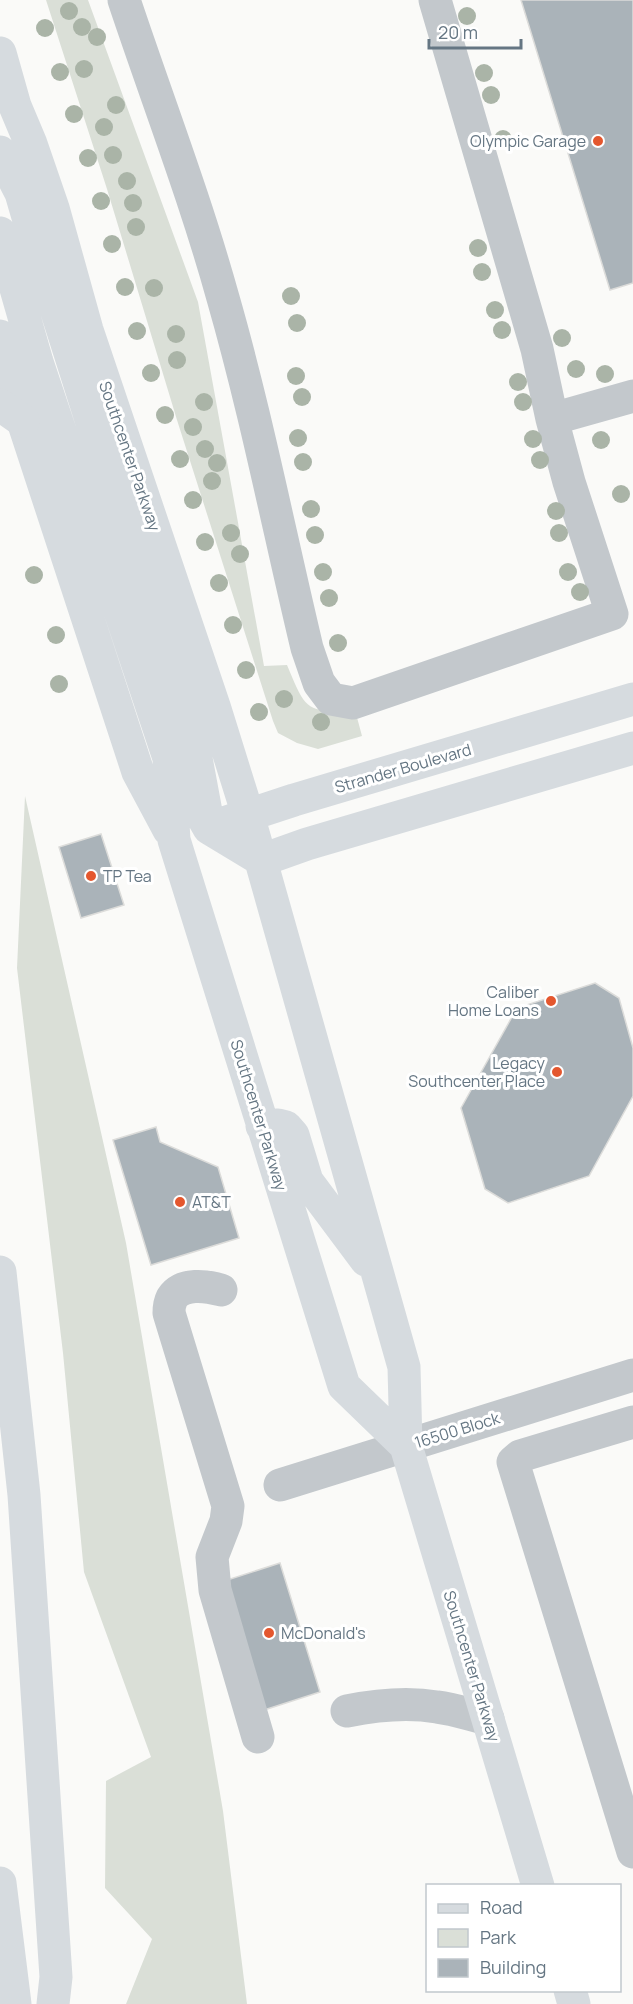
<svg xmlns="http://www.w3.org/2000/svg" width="633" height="2004" viewBox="0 0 633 2004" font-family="Manrope,sans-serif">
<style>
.green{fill:#dadfd7}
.building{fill:#aab3b9;stroke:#dcdcda;stroke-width:1.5}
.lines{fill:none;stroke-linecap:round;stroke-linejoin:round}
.minor{stroke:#c3c8cc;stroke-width:33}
.major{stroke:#d6dbdf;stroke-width:33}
.highway{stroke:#d6dbdf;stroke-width:33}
.tree{fill:#aab4a7}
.poi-dot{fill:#e4572e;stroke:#fff;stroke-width:2}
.labels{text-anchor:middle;stroke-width:6;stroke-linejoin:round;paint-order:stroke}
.poi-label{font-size:16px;fill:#657683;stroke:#fff;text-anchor:end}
.street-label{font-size:16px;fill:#657683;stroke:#fff}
</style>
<rect width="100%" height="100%" fill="#fafaf8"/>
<path class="green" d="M 46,0 L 88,0 L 198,302 L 264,666 L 287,665 C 306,710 305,713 355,710 L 362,736 L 318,749 L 297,743 L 278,733 L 273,721 L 177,420 L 107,189 Z
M 25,796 L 126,1243 L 223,1811 L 247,2004 L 126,2004 L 152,1939 L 105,1888 L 106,1781 L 151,1757 L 84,1572 L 63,1353 L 17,968 Z"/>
<path class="building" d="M 521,0 L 633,0 L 633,283 L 610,290 Z
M 101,834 L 124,905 L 81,918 L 59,847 Z
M 595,983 L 619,998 L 633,1048 L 633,1096 L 589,1176 L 508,1203 L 485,1189 L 461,1108 L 517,1008 Z
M 156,1127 L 160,1142 L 218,1167 L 239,1238 L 151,1265 L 113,1140 Z
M 280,1563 L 320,1692 L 261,1711 L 221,1582 Z"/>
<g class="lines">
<path class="minor" d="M 124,0 C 157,99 195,197 223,298 C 256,413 279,531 307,648 L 319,683 L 331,699 L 353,703 L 612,614 L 569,482 L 552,419 L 537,349 L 435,0
M 552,419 L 633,396
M 221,1290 C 207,1286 182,1282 172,1298 C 170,1302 169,1308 169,1313 L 228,1506 L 226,1521 L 212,1557 L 215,1590 L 258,1737
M 633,1422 L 520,1456 L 513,1462 L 633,1852
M 280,1485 L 633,1375
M 347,1711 C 377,1705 407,1702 437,1707 C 454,1709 471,1715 488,1719"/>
<path class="major" d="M 0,53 L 15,106 L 31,144 L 53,208 L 87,330 L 214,706 L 248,815 L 404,1367 L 406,1446 L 538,1886
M 0,152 L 21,193 L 39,255 L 193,742 L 209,828
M 0,233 L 37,362 L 169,758 L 209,828 L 262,860
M 0,336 L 23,421 L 138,772 L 169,830
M 169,758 L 174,840 L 344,1386 L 406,1446
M 227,822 L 294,800 L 633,699
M 262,860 L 307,844 L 633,748
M 262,1126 L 278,1125 L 286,1127 L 293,1135 L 307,1181 L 366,1260
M 570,1990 L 574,2004"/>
<path class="highway" d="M 0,405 L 23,421
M 0,1272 L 24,1495 L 56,1977 L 53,2004
M 0,1883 L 15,2004"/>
</g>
<g class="tree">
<circle cx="69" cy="11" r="9"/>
<circle cx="467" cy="16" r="9"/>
<circle cx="82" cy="27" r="9"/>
<circle cx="45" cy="28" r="9"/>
<circle cx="97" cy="37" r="9"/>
<circle cx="84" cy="69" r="9"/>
<circle cx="60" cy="72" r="9"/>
<circle cx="484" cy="73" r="9"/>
<circle cx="491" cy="95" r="9"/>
<circle cx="116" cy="105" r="9"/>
<circle cx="74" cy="114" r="9"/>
<circle cx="104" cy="127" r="9"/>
<circle cx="503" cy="139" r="9"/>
<circle cx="113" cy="155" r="9"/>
<circle cx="88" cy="158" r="9"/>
<circle cx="127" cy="181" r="9"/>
<circle cx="101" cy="201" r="9"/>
<circle cx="133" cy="203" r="9"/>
<circle cx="136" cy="227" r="9"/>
<circle cx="112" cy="244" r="9"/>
<circle cx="478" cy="248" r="9"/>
<circle cx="482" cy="272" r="9"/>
<circle cx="125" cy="287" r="9"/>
<circle cx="154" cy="288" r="9"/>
<circle cx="291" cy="296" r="9"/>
<circle cx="495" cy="310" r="9"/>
<circle cx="297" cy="323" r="9"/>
<circle cx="502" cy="330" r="9"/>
<circle cx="137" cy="331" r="9"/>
<circle cx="176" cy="334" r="9"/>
<circle cx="562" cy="338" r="9"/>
<circle cx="177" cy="360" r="9"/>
<circle cx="576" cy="369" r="9"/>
<circle cx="151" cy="373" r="9"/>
<circle cx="605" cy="374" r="9"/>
<circle cx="296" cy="376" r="9"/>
<circle cx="518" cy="382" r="9"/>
<circle cx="302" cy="397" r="9"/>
<circle cx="204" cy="402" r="9"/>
<circle cx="523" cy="402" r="9"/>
<circle cx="165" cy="415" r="9"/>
<circle cx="193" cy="427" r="9"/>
<circle cx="298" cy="438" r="9"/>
<circle cx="533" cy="439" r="9"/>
<circle cx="601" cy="440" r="9"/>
<circle cx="205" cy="449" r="9"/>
<circle cx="180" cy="459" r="9"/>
<circle cx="540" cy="460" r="9"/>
<circle cx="303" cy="462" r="9"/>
<circle cx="217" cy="463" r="9"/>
<circle cx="212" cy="481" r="9"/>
<circle cx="621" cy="494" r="9"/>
<circle cx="193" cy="500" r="9"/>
<circle cx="311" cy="509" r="9"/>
<circle cx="556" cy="511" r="9"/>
<circle cx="231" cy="533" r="9"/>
<circle cx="559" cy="533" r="9"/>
<circle cx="315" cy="535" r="9"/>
<circle cx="205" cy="542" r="9"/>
<circle cx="240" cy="554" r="9"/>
<circle cx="323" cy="572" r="9"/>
<circle cx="568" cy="572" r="9"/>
<circle cx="34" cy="575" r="9"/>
<circle cx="219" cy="583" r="9"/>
<circle cx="580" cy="592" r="9"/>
<circle cx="329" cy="598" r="9"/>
<circle cx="233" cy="625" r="9"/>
<circle cx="56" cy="635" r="9"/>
<circle cx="338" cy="643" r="9"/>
<circle cx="246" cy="670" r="9"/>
<circle cx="59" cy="684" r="9"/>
<circle cx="284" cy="699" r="9"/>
<circle cx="259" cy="712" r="9"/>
<circle cx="321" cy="722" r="9"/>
</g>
<g class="poi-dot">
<circle cx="598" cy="141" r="6"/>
<circle cx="91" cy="876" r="6"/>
<circle cx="551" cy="1001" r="6"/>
<circle cx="557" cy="1072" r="6"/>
<circle cx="180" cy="1202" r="6"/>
<circle cx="269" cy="1633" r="6"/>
</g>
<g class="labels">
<g class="poi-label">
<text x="586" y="147">Olympic Garage</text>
<text x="103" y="882" text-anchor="start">TP Tea</text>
<text x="539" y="998">Caliber<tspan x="539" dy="18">Home Loans</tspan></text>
<text x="545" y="1069">Legacy<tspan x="545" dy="18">Southcenter Place</tspan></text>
<text x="192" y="1208" text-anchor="start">AT&amp;T</text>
<text x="281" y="1639" text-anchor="start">McDonald's</text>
</g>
<g class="street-label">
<text transform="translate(130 456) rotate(71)" y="6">Southcenter Parkway</text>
<text transform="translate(403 768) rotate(-16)" y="6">Strander Boulevard</text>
<text transform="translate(259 1115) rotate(73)" y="6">Southcenter Parkway</text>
<text transform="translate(457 1430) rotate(-17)" y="6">16500 Block</text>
<text transform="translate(472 1666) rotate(73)" y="6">Southcenter Parkway</text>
</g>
</g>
<rect x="426" y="1884" width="195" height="108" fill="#ffffff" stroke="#c1c8cd" stroke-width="1.5"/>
<rect x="438" y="1904" width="30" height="9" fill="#d6dbdf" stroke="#c1c8cd" stroke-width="1.5"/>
<text x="480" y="1914" font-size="18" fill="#657683">Road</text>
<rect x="438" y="1929" width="30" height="18" fill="#dadfd7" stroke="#c1c8cd" stroke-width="1.5"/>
<text x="480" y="1944" font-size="18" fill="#657683">Park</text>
<rect x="438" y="1959" width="30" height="18" fill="#aab3b9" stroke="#c1c8cd" stroke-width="1.5"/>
<text x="480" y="1974" font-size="18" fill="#657683">Building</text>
<path d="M429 39v9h92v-9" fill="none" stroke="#657683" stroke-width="3"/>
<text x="438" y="39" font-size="18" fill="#657683" stroke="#ffffff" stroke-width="4.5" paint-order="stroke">20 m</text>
</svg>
